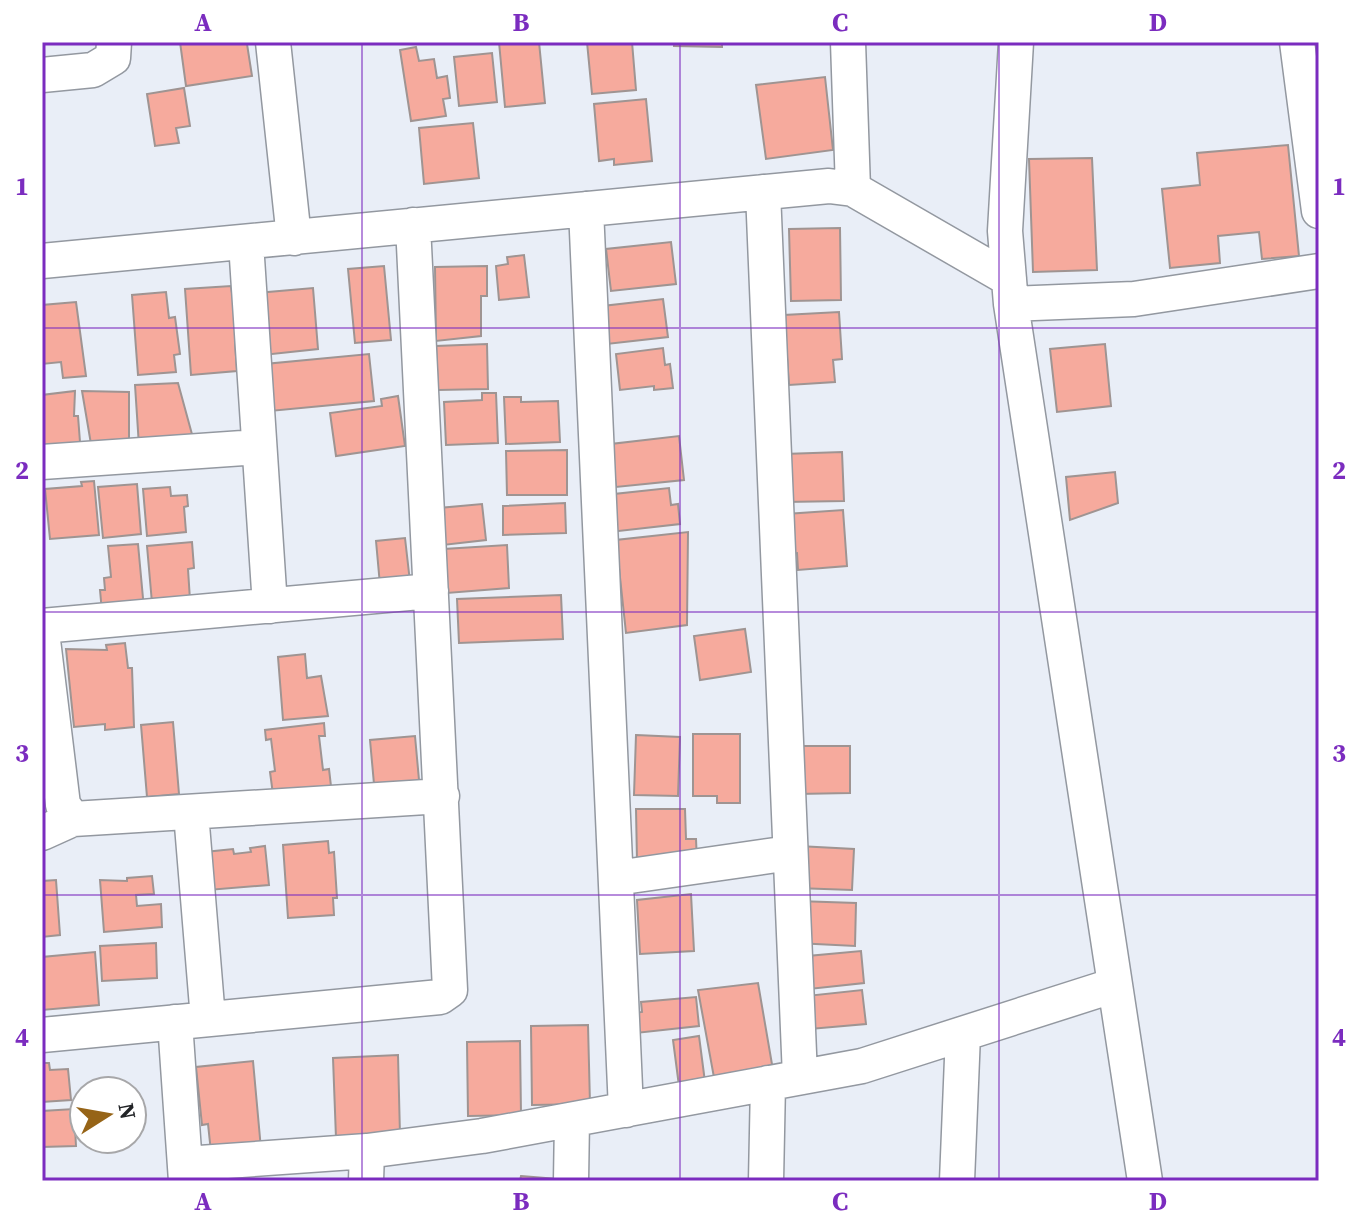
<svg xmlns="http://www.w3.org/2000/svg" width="1361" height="1223" viewBox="0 0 1361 1223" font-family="'Source Serif 4',serif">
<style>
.building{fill:#f6aa9d;stroke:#9f9492;stroke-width:2}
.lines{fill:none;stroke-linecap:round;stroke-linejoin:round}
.minor-casing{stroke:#9398a0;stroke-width:37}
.minor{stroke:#fff;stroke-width:34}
.grid{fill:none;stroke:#7b2cbf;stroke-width:2;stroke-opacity:0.55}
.neatline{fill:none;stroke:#7b2cbf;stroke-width:3}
.grid-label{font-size:26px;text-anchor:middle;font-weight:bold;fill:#7b2cbf}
</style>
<rect width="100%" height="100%" fill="#e9eef7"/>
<path class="building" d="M 180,42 L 247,44 L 252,76 L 186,86 Z
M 499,42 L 539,42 L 545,103 L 505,107 Z
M 587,42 L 632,42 L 636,90 L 592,94 Z
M 674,42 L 747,42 L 722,43 L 722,47 L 674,46 Z
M 1303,42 L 1319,42 L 1319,59 L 1303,59 Z
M 416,47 L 419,61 L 434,59 L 437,78 L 447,76 L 450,98 L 443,99 L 446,116 L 411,121 L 400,50 Z
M 492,53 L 497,102 L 459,106 L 454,57 Z
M 825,77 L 833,150 L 766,159 L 756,85 Z
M 184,88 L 190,126 L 176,128 L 179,143 L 155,146 L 147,94 Z
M 646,99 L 652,161 L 614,165 L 614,159 L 599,161 L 594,104 Z
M 473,123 L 479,178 L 424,184 L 419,128 Z
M 1288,145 L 1299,256 L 1262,259 L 1259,232 L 1218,236 L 1220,263 L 1170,268 L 1162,189 L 1200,185 L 1197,153 Z
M 1092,158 L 1097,270 L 1033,272 L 1029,159 Z
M 840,228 L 841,300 L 791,301 L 789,229 Z
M 671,242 L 676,284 L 611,291 L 606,249 Z
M 524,255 L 529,297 L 499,300 L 496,266 L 508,264 L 507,257 Z
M 384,266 L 391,340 L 355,343 L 348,269 Z
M 487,266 L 487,296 L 481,296 L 481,336 L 436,341 L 435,267 Z
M 231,286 L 239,342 L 235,342 L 237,371 L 191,375 L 185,289 Z
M 313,288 L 318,349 L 263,355 L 257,293 Z
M 166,292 L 169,318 L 175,317 L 180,354 L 174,355 L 176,372 L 138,375 L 132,295 Z
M 663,299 L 668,337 L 598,345 L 594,307 Z
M 76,302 L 86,376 L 63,378 L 61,362 L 42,364 L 42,305 Z
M 839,312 L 842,359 L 833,360 L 835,382 L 789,385 L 784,315 Z
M 487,344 L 488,389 L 438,390 L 436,346 Z
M 1105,344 L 1111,406 L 1057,412 L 1050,349 Z
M 663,348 L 665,365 L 670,364 L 673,388 L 654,390 L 654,386 L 620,390 L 616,354 Z
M 369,354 L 374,401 L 270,411 L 265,364 Z
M 178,383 L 193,438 L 139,446 L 135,385 Z
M 75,391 L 74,416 L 78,416 L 80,442 L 42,450 L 42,395 Z
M 82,391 L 129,392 L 129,450 L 92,450 Z
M 482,393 L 496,393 L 498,443 L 446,445 L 444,402 L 482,400 Z
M 398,396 L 405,446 L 336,456 L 330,413 L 382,406 L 381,399 Z
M 504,397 L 521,397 L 521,402 L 558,401 L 560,442 L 506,444 Z
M 679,436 L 684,480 L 616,487 L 611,444 Z
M 567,450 L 567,495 L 507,495 L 506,451 Z
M 842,452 L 844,501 L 785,502 L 784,454 Z
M 1115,472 L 1118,503 L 1070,520 L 1066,477 Z
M 94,481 L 99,535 L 50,539 L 45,489 L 82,486 L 81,482 Z
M 137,484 L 141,534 L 103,538 L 98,487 Z
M 170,487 L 171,496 L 187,495 L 188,506 L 184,507 L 186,532 L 147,536 L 143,489 Z
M 669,488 L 671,505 L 678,504 L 680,524 L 610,532 L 605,495 Z
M 565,503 L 566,533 L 503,535 L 503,506 Z
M 482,504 L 486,540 L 443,545 L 439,508 Z
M 843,510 L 847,566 L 798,570 L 797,553 L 789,554 L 786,514 Z
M 688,532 L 687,625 L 626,633 L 616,540 Z
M 405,538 L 410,582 L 380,585 L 376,541 Z
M 192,542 L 194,568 L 188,569 L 190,600 L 152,603 L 147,546 Z
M 138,544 L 144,609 L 102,612 L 100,590 L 105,590 L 104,578 L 111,577 L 108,546 Z
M 507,545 L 509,588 L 447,593 L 444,549 Z
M 561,595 L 563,639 L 459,643 L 457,599 Z
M 745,629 L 751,672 L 700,680 L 694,636 Z
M 125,643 L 128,668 L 132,668 L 134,727 L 105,730 L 105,724 L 74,727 L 66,649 L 107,650 L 106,645 Z
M 305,654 L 307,678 L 321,676 L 328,716 L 283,720 L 278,657 Z
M 173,722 L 179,794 L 147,797 L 141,725 Z
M 324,723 L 325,736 L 319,736 L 323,770 L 329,769 L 332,795 L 274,802 L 270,772 L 275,771 L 271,739 L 266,740 L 265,730 Z
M 693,734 L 740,734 L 740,803 L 717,803 L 717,796 L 693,796 Z
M 636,735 L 680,737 L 678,796 L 634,795 Z
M 415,736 L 420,791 L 375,795 L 370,740 Z
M 797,746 L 850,746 L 850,793 L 797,794 Z
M 636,809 L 685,809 L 686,839 L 696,839 L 697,862 L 637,861 Z
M 328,841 L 329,853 L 334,852 L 337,898 L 333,898 L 334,915 L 288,918 L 283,845 Z
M 265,846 L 269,885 L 208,890 L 205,852 L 233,849 L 234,854 L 251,852 L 250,848 Z
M 798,846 L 854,849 L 852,890 L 796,888 Z
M 152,876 L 154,894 L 136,895 L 137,906 L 161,904 L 162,927 L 104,932 L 100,880 L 127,881 L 127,878 Z
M 56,880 L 60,935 L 42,937 L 42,881 Z
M 691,894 L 694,951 L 640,954 L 637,900 Z
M 797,901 L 856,903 L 855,946 L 796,943 Z
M 156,943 L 157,978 L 102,981 L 100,946 Z
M 861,951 L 864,983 L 800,990 L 797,957 Z
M 95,952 L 99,1005 L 42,1010 L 42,957 Z
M 758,983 L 774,1076 L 715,1083 L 698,990 Z
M 862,990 L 866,1024 L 810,1029 L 797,997 Z
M 696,997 L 699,1026 L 636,1033 L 634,1013 L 642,1012 L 641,1002 Z
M 588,1025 L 590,1104 L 532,1105 L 531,1026 Z
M 699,1036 L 705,1082 L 679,1086 L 673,1040 Z
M 520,1041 L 521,1115 L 468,1116 L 467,1042 Z
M 398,1055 L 400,1135 L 336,1138 L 333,1058 Z
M 253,1061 L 261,1149 L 211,1152 L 208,1124 L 202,1125 L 196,1067 Z
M 42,1063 L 49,1063 L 50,1070 L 68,1069 L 71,1100 L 42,1102 Z
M 74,1109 L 76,1146 L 42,1147 L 42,1111 Z
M 521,1176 L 557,1179 L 557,1181 L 520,1181 Z"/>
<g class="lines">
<g class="minor-casing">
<path id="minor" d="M 273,42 L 294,238
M 848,42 L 853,189
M 1016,42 L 1005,231 L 1011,304 L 1145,1181
M 1297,42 L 1319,211
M 42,75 L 93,70 L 113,58 L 114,42
M 763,192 L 800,1077
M 586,209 L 626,1110
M 246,243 L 270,606
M 42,261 L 829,186 L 853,189 L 1009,279
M 1011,304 L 1134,299 L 1319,271
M 42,462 L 258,447
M 42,626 L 431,591
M 42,632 L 63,805 L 73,819 L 442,796
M 191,813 L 208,1019
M 42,833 L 73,819
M 616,878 L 790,853
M 175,1022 L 186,1181
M 42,1035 L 440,997 L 450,990 L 413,225
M 185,1164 L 367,1151 L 482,1136 L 862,1066 L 1115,985
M 366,1181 L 367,1151
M 571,1181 L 572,1120
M 766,1181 L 768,1083
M 957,1181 L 963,1034"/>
</g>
<use href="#minor" class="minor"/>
</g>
<path class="grid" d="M 362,42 L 362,1181M 680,42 L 680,1181M 999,42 L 999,1181M 42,328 L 1319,328M 42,612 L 1319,612M 42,895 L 1319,895"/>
<rect width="1361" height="1223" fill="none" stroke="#ffffff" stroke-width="88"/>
<g transform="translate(108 1115) rotate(79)"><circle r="38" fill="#ffffff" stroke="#a7a7a9" stroke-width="2"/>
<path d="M0-6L14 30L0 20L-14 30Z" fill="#966417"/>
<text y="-12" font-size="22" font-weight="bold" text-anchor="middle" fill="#222427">N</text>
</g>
<rect x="44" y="44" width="1273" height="1135" class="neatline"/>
<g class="grid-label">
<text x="203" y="31">A</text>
<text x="521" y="31">B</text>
<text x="840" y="31">C</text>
<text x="1158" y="31">D</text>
<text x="22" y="195">1</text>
<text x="1339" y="195">1</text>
<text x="22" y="479">2</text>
<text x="1339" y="479">2</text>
<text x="22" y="762">3</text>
<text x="1339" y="762">3</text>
<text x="22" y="1046">4</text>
<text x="1339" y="1046">4</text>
<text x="203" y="1210">A</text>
<text x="521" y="1210">B</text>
<text x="840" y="1210">C</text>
<text x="1158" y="1210">D</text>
</g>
</svg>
